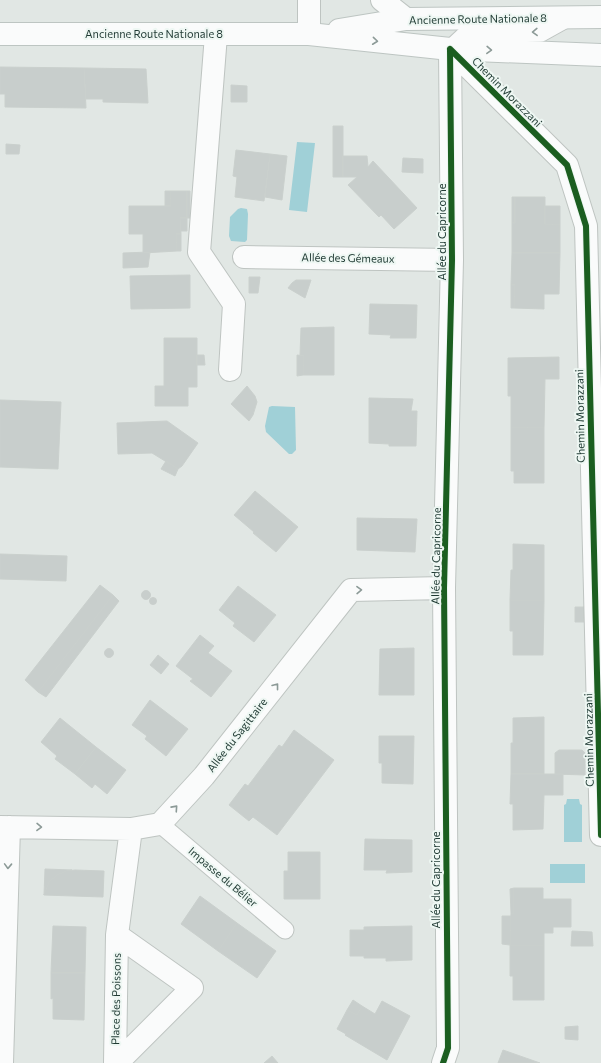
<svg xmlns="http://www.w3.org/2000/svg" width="601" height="1063" viewBox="0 0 601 1063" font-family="Commissioner,sans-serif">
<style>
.water{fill:#a0d0d7}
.building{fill:#c8cecc;stroke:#cad0cd}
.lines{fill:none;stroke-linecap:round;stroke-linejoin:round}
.service-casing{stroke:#bec4c1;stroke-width:19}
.minor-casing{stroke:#bec4c1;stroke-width:24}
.secondary-casing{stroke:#bdc5c2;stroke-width:24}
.service{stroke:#fafbfb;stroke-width:17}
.minor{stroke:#fafbfb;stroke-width:22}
.secondary{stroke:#fafbfb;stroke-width:22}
.cycleway-casing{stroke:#eef7f3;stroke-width:8}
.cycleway{stroke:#1b5e20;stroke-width:6}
.oneway{stroke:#8c9a97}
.labels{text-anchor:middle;stroke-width:4;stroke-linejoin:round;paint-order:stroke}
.street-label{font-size:11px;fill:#1f3a33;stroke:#eef7f3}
</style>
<rect width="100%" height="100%" fill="#e1e7e4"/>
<path class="water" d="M 297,142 L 315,143 L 307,212 L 289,210 Z
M 241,208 L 247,209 L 248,214 L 247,240 L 245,242 L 231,241 L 229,236 L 230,217 L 238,209 Z
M 272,406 L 295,407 L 296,450 L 292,454 L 289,454 L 266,432 L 265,426 L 269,407 Z
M 567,799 L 579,799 L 580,804 L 582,805 L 582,842 L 564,842 L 564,805 L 566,804 Z
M 550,864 L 585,864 L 585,883 L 550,883 Z"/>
<path class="building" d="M 0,67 L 84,68 L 86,108 L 5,107 L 5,94 L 0,94 Z
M 84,68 L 146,69 L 148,103 L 103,102 L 103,99 L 86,99 Z
M 231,85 L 247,86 L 247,102 L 231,102 Z
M 333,126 L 343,126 L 343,177 L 333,177 Z
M 6,144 L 20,145 L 19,154 L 6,154 Z
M 236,150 L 270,154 L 264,201 L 235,197 L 237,177 L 233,176 Z
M 270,154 L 287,156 L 282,200 L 265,197 Z
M 343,156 L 367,156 L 368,167 L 373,161 L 417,208 L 394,229 L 381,215 L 379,217 L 348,185 L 357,177 L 343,177 Z
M 403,158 L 423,159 L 423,173 L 402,172 Z
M 165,191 L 170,191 L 171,206 L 165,206 Z
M 170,191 L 187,191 L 187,218 L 180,218 L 181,234 L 176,234 L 177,251 L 143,253 L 143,234 L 129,234 L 129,206 L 171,206 Z
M 187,191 L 190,191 L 190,218 L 187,218 Z
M 512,197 L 515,197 L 515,223 L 512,223 Z
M 515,197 L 545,197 L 545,224 L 560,225 L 560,253 L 512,253 L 512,223 L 515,223 Z
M 545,206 L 560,206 L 560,225 L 545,224 Z
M 180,218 L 187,218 L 187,231 L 181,231 Z
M 176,234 L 181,234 L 181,251 L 177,251 Z
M 150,252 L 148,267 L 123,268 L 123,253 Z
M 512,253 L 560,253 L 559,294 L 544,294 L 544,309 L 514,308 L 515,285 L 511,285 Z
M 190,275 L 190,308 L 131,309 L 130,276 Z
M 249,277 L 260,277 L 258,293 L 249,293 Z
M 296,280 L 311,280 L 305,298 L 288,288 L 292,283 Z
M 511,285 L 515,285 L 514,308 L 511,308 Z
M 370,304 L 417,305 L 416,338 L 390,338 L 391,335 L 369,334 Z
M 334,327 L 334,375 L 303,375 L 304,356 L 300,355 L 301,328 Z
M 164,338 L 197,338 L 197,387 L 188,387 L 188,406 L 155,406 L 155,386 L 164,386 Z
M 197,355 L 204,355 L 205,365 L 197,365 Z
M 297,355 L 304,356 L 303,375 L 297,376 Z
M 559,357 L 559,379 L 545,379 L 544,428 L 511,427 L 511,396 L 508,396 L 508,358 Z
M 247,386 L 255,396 L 257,402 L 253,415 L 249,421 L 231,404 Z
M 369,398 L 413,399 L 411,411 L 417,411 L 416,446 L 389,446 L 389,444 L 369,443 Z
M 0,400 L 61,402 L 58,469 L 0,467 Z
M 167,421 L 198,443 L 182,466 L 178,469 L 152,453 L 118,454 L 117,423 Z
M 511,427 L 544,428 L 544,483 L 514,483 L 514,471 L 511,471 Z
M 166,461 L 178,469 L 175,476 L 161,469 Z
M 255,491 L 298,527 L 276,552 L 253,533 L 254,532 L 234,515 Z
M 357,518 L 417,519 L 415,552 L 357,550 Z
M 513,544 L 544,545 L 544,601 L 510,600 L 511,570 L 513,570 Z
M 0,554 L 67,556 L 66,581 L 0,579 Z
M 100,585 L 113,595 L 38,692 L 25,680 Z
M 238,586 L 276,615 L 254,642 L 233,626 L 235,623 L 219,610 Z
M141.5 595a4.5 4.5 0 1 1 9 0a4.5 4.5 0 1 1-9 0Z
M 113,595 L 119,601 L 46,697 L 38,692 Z
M149.5 601a3.5 3.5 0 1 1 7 0a3.5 3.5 0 1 1-7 0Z
M 510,600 L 544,601 L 543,655 L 513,655 L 513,631 L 510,631 Z
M 575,607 L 584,607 L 584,622 L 575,622 Z
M 200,635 L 214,646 L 208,653 L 232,671 L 211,697 L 190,681 L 193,679 L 176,666 Z
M 414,648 L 414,695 L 379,695 L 380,649 Z
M104.5 653a4.5 4.5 0 1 1 9 0a4.5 4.5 0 1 1-9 0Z
M 158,655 L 169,664 L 161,674 L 150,665 Z
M 150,700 L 188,729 L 166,756 L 145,739 L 147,736 L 132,725 Z
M 544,717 L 544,774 L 511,774 L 511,743 L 513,743 L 513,718 Z
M 60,718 L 96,747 L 75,774 L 55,759 L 57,756 L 41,742 Z
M 294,730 L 334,760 L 277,835 L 253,817 L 249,821 L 229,805 L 245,784 L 248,786 L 279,745 L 282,747 Z
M 379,736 L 414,736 L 413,784 L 382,783 L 382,763 L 379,763 Z
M 96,747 L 126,770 L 107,794 L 95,784 L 92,788 L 75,774 Z
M 559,750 L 582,750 L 585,753 L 585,775 L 555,774 L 555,753 Z
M 511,774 L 563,774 L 563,795 L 544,795 L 543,829 L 513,830 L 513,804 L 510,804 Z
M 365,839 L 412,840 L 412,872 L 386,873 L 387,870 L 364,870 Z
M 288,852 L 320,852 L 320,899 L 284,899 L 284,871 L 288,871 Z
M 45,869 L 72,870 L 66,871 L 57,875 L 49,882 L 44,895 Z
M 75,870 L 104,871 L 103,897 L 44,895 L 49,882 L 57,875 L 66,871 Z
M 514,888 L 513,914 L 511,913 L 510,889 Z
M 514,888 L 543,888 L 543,899 L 571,899 L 571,927 L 553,927 L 553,933 L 544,933 L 544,946 L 510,945 L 511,913 L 513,914 Z
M 200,896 L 237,923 L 218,951 L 181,924 Z
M 502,916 L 511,916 L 510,945 L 502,944 Z
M 237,923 L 276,951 L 257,978 L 218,951 Z
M 53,926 L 86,927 L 85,973 L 51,973 Z
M 412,926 L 412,960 L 386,961 L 386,958 L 364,958 L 364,956 L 350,956 L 350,930 L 364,930 L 364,927 Z
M 572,931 L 592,932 L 593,946 L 571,946 Z
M 510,945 L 544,946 L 544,1000 L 513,1000 L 513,976 L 510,976 Z
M 51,973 L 85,973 L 84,1020 L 53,1019 L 53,998 L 51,999 Z
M 353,1000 L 362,1006 L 357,1015 L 347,1010 Z
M 382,1001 L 410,1016 L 387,1060 L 345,1035 L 346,1034 L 337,1029 L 347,1010 L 357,1015 L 362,1006 L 375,1014 Z
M 578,1026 L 578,1040 L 565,1039 L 565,1027 Z
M 503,1050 L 540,1063 L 498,1063 Z
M 272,1056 L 278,1063 L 264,1063 Z"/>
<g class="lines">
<g class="service-casing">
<path id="service" d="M 450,49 L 467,33 L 541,33 L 568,18
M 160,824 L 285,930"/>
</g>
<g class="minor-casing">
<path id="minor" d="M 382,0 L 406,19
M 309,34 L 309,0
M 216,35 L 199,252 L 234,304 L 230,370
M 450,49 L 567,165 L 586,226 L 601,835
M 244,257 L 452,260
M 0,827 L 131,829 L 160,824 L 204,776 L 351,590 L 444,588
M 2,1063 L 9,827
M 115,1063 L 117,935 L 131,829
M 117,1063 L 192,988 L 117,935
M 443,1063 L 448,1048 L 444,588 L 452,260 L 450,49"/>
</g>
<g class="secondary-casing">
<path id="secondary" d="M 339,30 L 406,19 L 601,17
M 0,34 L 309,34 L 450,49 L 601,55"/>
</g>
<use href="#service" class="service"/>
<use href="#minor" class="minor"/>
<use href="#secondary" class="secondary"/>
<g class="cycleway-casing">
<path id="cycleway" d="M 450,49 L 567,165 L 586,226 L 601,835
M 443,1063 L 448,1048 L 444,588 L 452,260 L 450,49"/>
</g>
<use href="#cycleway" class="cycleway"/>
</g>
<defs><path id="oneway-chevron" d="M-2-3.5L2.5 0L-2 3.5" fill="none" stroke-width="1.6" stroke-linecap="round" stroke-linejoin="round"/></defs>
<g class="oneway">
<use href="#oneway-chevron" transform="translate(535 32) rotate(178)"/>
<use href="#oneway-chevron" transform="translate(375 41) rotate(6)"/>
<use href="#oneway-chevron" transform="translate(489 50) rotate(2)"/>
<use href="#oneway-chevron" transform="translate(359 590) rotate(-1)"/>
<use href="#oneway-chevron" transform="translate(276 686) rotate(-52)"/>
<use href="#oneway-chevron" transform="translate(175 808) rotate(-48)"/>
<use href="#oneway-chevron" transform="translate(39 827) rotate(1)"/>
<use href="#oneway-chevron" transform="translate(8 866) rotate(92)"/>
</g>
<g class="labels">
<g class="street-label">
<text transform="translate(478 19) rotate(-1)" y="4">Ancienne Route Nationale 8</text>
<text x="154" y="38">Ancienne Route Nationale 8</text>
<text transform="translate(507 92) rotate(45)" y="4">Chemin Morazzani</text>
<text transform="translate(442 232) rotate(-90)" y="4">Allée du Capricorne</text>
<text transform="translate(348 258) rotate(1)" y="4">Allée des Gémeaux</text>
<text transform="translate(580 416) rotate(-91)" y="4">Chemin Morazzani</text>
<text transform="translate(436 556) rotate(-89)" y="4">Allée du Capricorne</text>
<text transform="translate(237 735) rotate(-52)" y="4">Allée du Sagittaire</text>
<text transform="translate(589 740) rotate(-91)" y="4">Chemin Morazzani</text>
<text transform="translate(223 877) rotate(40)" y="4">Impasse du Bélier</text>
<text transform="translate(436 880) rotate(-90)" y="4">Allée du Capricorne</text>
<text transform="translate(116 999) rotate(-89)" y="4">Place des Poissons</text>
</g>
</g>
</svg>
